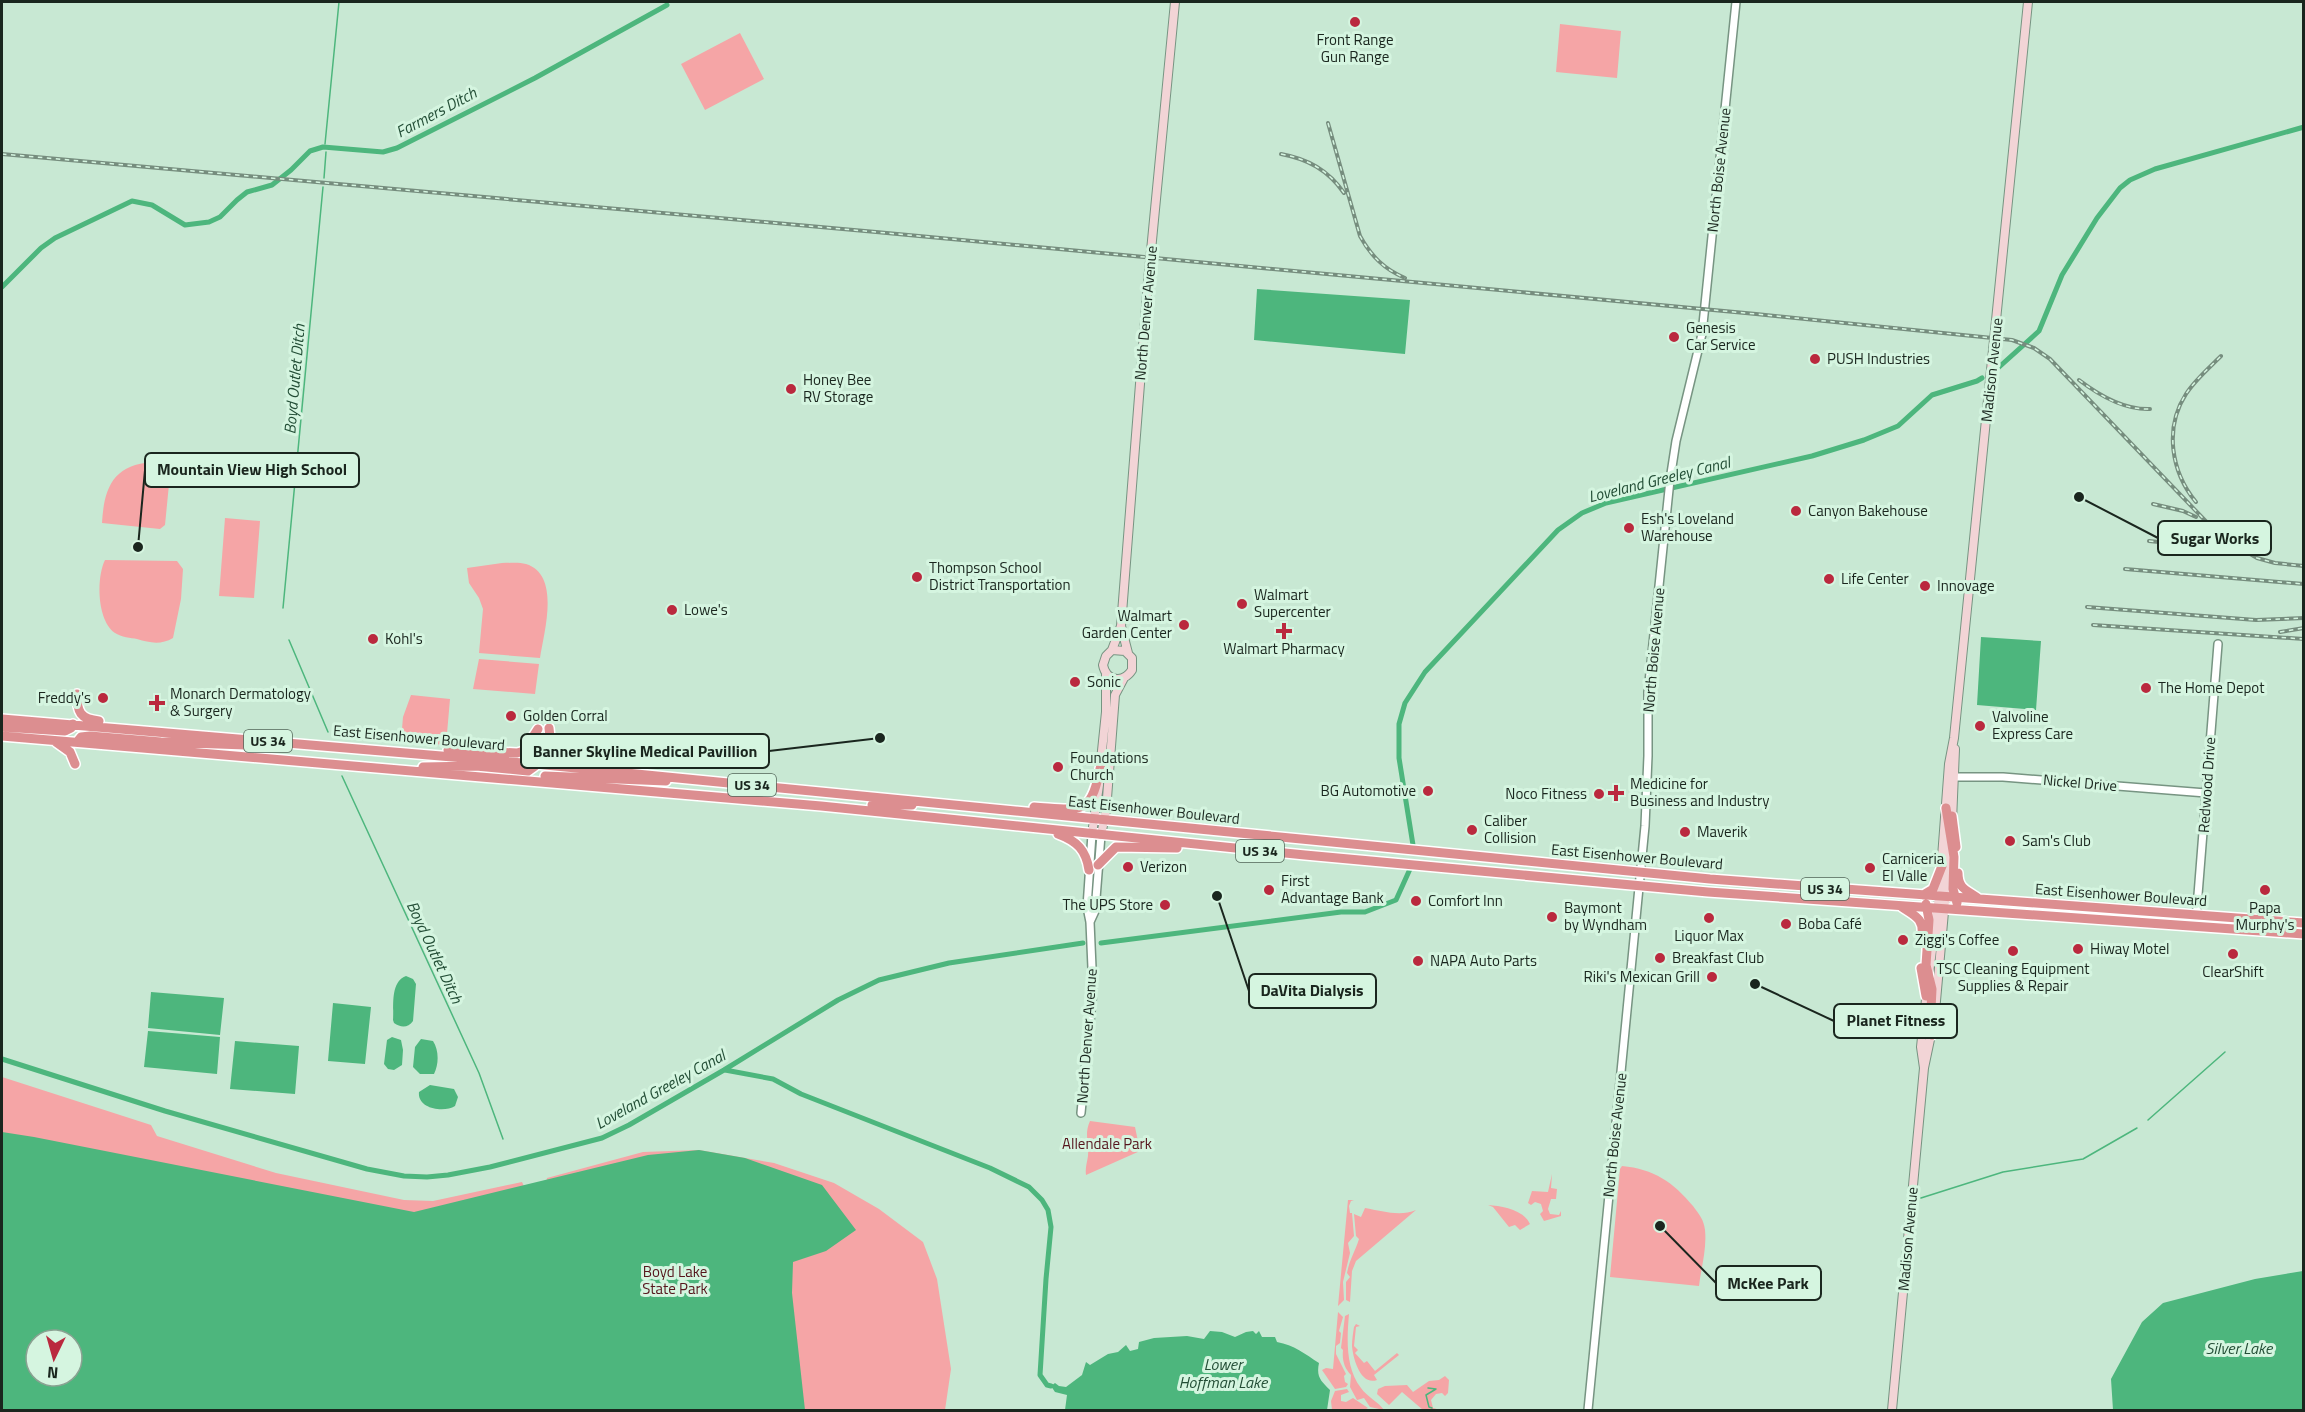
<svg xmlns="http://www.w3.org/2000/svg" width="2305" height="1412" viewBox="0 0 2305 1412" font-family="'Titillium Web',sans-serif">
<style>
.green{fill:#f5a5a6;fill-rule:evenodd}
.water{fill:#4db67d;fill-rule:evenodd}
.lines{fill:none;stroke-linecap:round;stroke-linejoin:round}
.stream{stroke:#4db67d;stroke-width:1.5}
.canal{stroke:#4db67d;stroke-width:5}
.tertiary-casing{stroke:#779482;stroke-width:10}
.secondary-casing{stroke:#779482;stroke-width:10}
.trunk-casing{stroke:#fff;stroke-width:12}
.tertiary{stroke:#fff;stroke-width:7}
.secondary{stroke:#f2d4d6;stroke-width:8}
.trunk{stroke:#dc8e90;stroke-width:9}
.rail-casing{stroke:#768d7e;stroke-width:4}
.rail{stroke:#d5f5e0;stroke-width:1.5;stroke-dasharray:4.5;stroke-linecap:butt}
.poi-dot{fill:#ba293e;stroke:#d5f5e0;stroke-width:2}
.labels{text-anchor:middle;stroke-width:6;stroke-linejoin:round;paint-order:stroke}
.shield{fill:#d5f5e0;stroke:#526458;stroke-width:1.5}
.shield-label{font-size:14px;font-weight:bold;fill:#1a261e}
.poi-label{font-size:15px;fill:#1a261e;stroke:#d5f5e0;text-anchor:start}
.street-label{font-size:15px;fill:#1a261e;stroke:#d5f5e0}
.park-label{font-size:15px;fill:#56151c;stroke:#d5f5e0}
.water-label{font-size:16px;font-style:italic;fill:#234e36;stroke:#d5f5e0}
.leader{fill:none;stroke:#1a261e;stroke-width:2}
.callout-dot{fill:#1a261e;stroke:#d5f5e0;stroke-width:2}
.callout{fill:#d5f5e0;stroke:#1a261e;stroke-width:2}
.callout-label{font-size:16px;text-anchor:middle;font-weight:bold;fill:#1a261e}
</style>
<rect width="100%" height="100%" fill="#c8e8d3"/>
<path class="green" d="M 1560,24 L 1621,31 L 1617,78 L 1556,72 Z
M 740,33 L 764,79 L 705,110 L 681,64 Z
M 152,462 L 171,464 L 165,525 L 160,529 L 102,523 C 104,488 113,465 152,462 Z
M 225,518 L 260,521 L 254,598 L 219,596 Z
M 105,560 L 177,561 L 183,569 L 181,599 L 173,638 C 161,645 150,643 137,639 C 131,638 121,637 115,633 C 97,621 96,578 105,560 Z
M 502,563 C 510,563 519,562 526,564 C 561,575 544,632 540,658 L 479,653 L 483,609 L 479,598 L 469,583 L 467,568 Z
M 479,659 L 539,664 L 535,694 L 473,689 Z
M 411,695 L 450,699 L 446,745 L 401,741 L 403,717 Z
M 2,1077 L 151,1125 L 157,1136 L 276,1173 L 404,1200 L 433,1201 L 522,1182 L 531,1201 L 546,1184 L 547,1178 L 643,1152 L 699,1150 L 774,1163 L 834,1183 L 879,1209 L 923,1242 L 937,1279 L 951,1369 L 945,1410 L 2,1410 ZM 36,1340 L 72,1340 L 72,1376 L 36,1376 Z
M 1090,1121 L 1135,1127 L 1140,1151 L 1086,1175 C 1085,1168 1087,1163 1088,1156 C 1089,1142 1084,1134 1090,1121 Z
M 1622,1166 C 1654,1169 1673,1182 1693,1206 C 1699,1214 1704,1220 1705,1230 C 1707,1249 1701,1268 1699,1286 L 1610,1277 L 1620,1169 Z
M 1552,1174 L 1551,1188 L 1557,1189 L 1556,1199 L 1551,1199 L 1548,1209 L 1550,1214 L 1559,1215 L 1561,1211 L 1561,1216 L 1544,1221 L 1540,1214 L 1543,1211 L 1541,1204 L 1535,1202 L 1531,1205 L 1528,1203 L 1532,1191 L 1548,1192 Z
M 1348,1200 L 1354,1200 L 1351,1201 L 1349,1206 L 1350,1213 L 1352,1213 L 1354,1236 L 1348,1243 L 1350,1253 L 1343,1282 L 1344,1300 L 1338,1306 Z
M 1488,1205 C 1502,1206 1524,1210 1530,1224 L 1520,1230 L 1515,1225 L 1509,1227 L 1493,1207 Z
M 1365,1208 C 1382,1211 1400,1217 1416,1210 L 1356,1261 L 1352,1271 L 1350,1302 L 1346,1300 L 1346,1282 L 1350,1277 L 1347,1273 C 1350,1258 1355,1252 1359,1239 L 1356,1236 L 1354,1214 L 1361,1217 Z
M 1338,1312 L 1343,1317 L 1339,1331 L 1341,1333 L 1340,1343 L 1336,1346 L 1336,1354 L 1346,1374 L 1344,1376 L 1345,1382 L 1348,1384 L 1346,1387 L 1335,1389 L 1322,1370 L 1326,1368 L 1333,1369 Z
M 1349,1314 C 1347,1338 1345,1367 1361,1388 C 1367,1397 1379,1402 1384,1410 L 1370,1407 L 1364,1398 L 1357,1400 L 1350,1387 L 1351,1375 C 1344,1368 1342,1360 1343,1350 L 1341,1348 L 1345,1316 Z
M 1356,1324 L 1360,1326 L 1356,1327 L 1354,1346 L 1358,1350 L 1355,1353 L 1364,1363 L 1367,1361 L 1375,1371 L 1397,1353 L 1399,1355 L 1374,1375 L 1377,1380 C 1361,1386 1353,1359 1352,1346 C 1352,1340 1353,1333 1354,1327 Z
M 1445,1376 L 1449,1380 L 1448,1393 L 1445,1396 L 1442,1393 L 1436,1394 L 1431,1400 L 1433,1408 L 1440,1410 L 1423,1410 L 1402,1392 L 1389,1405 L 1377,1394 L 1378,1389 L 1385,1386 L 1407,1385 L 1413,1392 L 1429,1381 L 1439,1380 Z
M 1347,1389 L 1349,1392 L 1341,1395 L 1341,1401 L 1346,1402 L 1353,1398 L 1368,1408 L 1364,1410 L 1332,1410 L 1331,1401 L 1335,1391 Z"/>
<path class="water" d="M 1257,289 L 1410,300 L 1405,354 L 1254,340 Z
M 1981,637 L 2041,641 L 2036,710 L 1977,705 Z
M 406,976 L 413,979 L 416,984 L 413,1021 C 408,1028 401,1028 394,1023 L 393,1020 C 394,1006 390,982 406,976 Z
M 151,992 L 224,998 L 220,1035 L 148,1028 Z
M 333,1003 L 371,1007 L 365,1064 L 328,1061 Z
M 148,1031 L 220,1037 L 217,1074 L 144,1067 Z
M 392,1037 L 401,1040 L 403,1050 L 402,1065 L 394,1070 L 388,1069 L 384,1064 L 387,1040 Z
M 421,1039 L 433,1041 C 439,1050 439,1064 434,1074 L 420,1074 L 413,1067 L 415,1047 Z
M 235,1041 L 299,1046 L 295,1094 L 230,1089 Z
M 430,1085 L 454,1089 L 458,1097 L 455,1106 C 444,1113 417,1109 419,1092 Z
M 2,1132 L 34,1137 L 414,1212 L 648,1155 L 699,1150 L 745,1158 L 822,1185 L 856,1230 L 826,1251 L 793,1262 L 792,1293 L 805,1410 L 2,1410 ZM 36,1340 L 72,1340 L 72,1376 L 36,1376 Z
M 2303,1271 L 2303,1410 L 2113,1410 L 2111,1379 L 2142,1322 L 2163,1303 L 2255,1279 Z
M 1210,1331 L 1222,1332 L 1235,1337 L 1246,1332 L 1253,1331 L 1256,1334 L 1259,1331 L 1262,1337 L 1275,1337 L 1277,1342 C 1294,1345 1305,1354 1319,1363 C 1316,1377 1321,1381 1330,1390 L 1327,1410 L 1065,1410 L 1067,1395 L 1055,1392 L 1051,1386 L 1055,1383 L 1059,1386 L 1066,1387 L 1082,1375 L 1086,1362 L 1090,1365 L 1108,1354 L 1118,1352 L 1126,1345 L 1130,1351 L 1138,1349 L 1139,1342 L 1154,1338 L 1187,1336 L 1204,1339 Z"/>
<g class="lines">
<path class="stream" d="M 325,144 L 339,2
M 324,178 L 326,152
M 283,608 L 323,187
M 289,640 L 328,732
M 342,776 L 479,1073 L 503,1139
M 2148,1120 L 2225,1052
M 1921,1198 L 2003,1172 L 2083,1159 L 2137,1128
M 1428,1388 L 1436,1389 L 1426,1395 L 1429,1407 L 1432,1408"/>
<path class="canal" d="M 2,287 L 41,248 L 55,238 L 132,201 L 152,205 L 185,225 L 209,222 L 220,217 L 237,200 L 247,192 L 272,185 L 291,170 L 310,151 L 323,147 L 383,152 L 397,148 L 535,78 L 667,5
M 1998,368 L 2039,331 L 2062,275 L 2097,218 L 2120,188 L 2130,180 L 2155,169 L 2304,127
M 1413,845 L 1399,758 L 1399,724 L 1405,703 L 1425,672 L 1558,530 L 1582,513 L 1606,503 L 1812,456 L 1864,440 L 1898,426 L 1932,395 L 1977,381 L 1982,378
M 1101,943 L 1341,912 L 1365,912 L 1396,900 L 1410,869
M 2,1059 L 165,1111 L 367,1169 L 404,1176 L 427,1177 L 448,1175 L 490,1167 L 602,1138 L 629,1125 L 724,1070 L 838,1000 L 879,980 L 949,963 L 1083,943
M 725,1070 L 773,1079 L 801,1094 L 990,1168 L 1029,1187 L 1042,1200 L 1048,1210 L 1051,1227 L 1046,1279 L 1040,1375 L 1047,1385 L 1051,1386"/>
<g class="tertiary-casing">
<path id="tertiary" d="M 1955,777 L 2003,777 L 2206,793
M 2196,920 L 2218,644
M 1090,922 L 1095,911 L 1101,835
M 1081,1113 L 1093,991 L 1090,922 L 1087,907 L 1092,834
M 1588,1410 L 1645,826 L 1648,756 L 1648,692 L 1670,480 L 1676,441 L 1702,334 L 1736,2"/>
</g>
<g class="secondary-casing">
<path id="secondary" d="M 1121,626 L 1128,653
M 1112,650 L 1125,651 L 1132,658 L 1132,670 C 1123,684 1106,681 1103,665 L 1106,656 L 1112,650 L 1121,626 L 1148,282 L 1175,2
M 1100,770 L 1106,712 L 1106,673
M 1952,821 L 1955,749
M 1092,834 L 1099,785
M 1101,835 L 1106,811 L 1115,695 L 1124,678
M 1929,973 L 1939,897 L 1949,764 L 1954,738 L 2028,2
M 1935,1012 L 1950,845
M 1924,1068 L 1921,1047 L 1927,990
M 1892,1410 L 1924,1068 L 1932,1030"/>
</g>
<g class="trunk-casing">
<path id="trunk" d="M 77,694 C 77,712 80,719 99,721
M 2,719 L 535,764 L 1710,879 L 2304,923
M 2,727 L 65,731 L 71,728 L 73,724
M 549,728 L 551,747 L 562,758 L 605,766
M 2,736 L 821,806 L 1305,855 L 1708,892 L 2304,934
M 56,742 L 70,752 L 75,764
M 77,742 L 81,737 L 90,736 L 161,742 L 246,745
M 448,750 L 517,753 L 524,751 L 538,729
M 423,767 L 476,766 L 528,771 L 535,766
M 545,776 L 666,781
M 872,805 L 912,805
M 1034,807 C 1082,810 1091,817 1101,764
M 1946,808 L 1954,857 L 1953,889 L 1957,903
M 1952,816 L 1956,847
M 1058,834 C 1077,841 1086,850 1089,870
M 1098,865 L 1116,847 L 1177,848
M 1958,873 C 1958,890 1968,890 1979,899
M 1923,895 L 1933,889 L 1942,866
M 1926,904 L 1929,920 L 1926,965 L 1932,989 L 1930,1030 L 1932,1035
M 1902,907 C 1915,916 1924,918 1922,936
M 1921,968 L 1926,996"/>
</g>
<use href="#tertiary" class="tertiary"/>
<use href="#secondary" class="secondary"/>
<use href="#trunk" class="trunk"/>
<g class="rail-casing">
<path id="rail" d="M 1328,123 L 1360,236 C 1371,256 1384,269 1405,278
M 2,154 L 876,232 L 1756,314 L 2012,340 L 2034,348 L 2050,359 L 2221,537 L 2257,558 L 2275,563 L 2304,566
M 1281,154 C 1308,159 1328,170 1344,193
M 2079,380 C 2100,396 2124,410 2150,409
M 2196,502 C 2171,472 2164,428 2186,394 C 2195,380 2209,368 2221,356
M 2153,504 L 2183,511 L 2196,517
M 2184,531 L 2203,535 L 2222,543
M 2149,541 L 2198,546 L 2239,554
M 2125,569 L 2304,584
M 2087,607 L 2256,620 L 2304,618
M 2093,625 L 2304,639
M 2280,632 L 2304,628"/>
</g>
<use href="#rail" class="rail"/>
</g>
<g class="poi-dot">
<circle cx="1355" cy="22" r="6"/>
<circle cx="1674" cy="337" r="6"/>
<circle cx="1815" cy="359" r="6"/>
<circle cx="791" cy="389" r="6"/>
<circle cx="1796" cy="511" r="6"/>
<circle cx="1629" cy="528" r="6"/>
<circle cx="917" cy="577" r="6"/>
<circle cx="1829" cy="579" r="6"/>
<circle cx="1925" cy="586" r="6"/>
<circle cx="1242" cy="604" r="6"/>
<circle cx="672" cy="610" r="6"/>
<circle cx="1184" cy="625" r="6"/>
<path d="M1281 622h6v6h6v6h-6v6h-6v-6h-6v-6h6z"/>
<circle cx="373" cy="639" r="6"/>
<circle cx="1075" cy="682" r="6"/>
<circle cx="2146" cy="688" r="6"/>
<circle cx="103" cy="698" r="6"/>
<path d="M154 694h6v6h6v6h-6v6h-6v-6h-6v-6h6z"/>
<circle cx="511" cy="716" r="6"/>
<circle cx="1980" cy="726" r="6"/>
<circle cx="1058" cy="767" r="6"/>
<circle cx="1428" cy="791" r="6"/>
<path d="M1613 784h6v6h6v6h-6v6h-6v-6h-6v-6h6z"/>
<circle cx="1599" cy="794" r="6"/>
<circle cx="1472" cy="830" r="6"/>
<circle cx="1685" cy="832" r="6"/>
<circle cx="2010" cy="841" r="6"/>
<circle cx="1128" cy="867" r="6"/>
<circle cx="1870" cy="868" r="6"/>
<circle cx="1269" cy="890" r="6"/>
<circle cx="2265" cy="890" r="6"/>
<circle cx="1416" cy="901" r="6"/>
<circle cx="1165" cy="905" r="6"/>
<circle cx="1552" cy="917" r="6"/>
<circle cx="1709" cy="918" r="6"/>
<circle cx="1786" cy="924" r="6"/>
<circle cx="1903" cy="940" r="6"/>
<circle cx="2078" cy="949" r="6"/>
<circle cx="2013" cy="951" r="6"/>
<circle cx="2233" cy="954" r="6"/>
<circle cx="1660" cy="958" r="6"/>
<circle cx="1418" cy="961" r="6"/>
<circle cx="1712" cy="977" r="6"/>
</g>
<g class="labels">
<g class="shield">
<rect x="244" y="730" width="48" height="22" rx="4.5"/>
<rect x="728" y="774" width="48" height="22" rx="4.5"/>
<rect x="1236" y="840" width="48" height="22" rx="4.5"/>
<rect x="1801" y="878" width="48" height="22" rx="4.5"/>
</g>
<g class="shield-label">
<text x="268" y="746">US 34</text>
<text x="752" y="790">US 34</text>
<text x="1260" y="856">US 34</text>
<text x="1825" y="894">US 34</text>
</g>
<g class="poi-label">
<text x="1355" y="45" text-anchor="middle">Front Range<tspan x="1355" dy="17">Gun Range</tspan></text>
<text x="1686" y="333">Genesis<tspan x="1686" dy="17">Car Service</tspan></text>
<text x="1827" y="364">PUSH Industries</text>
<text x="803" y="385">Honey Bee<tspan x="803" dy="17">RV Storage</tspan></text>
<text x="1808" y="516">Canyon Bakehouse</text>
<text x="1641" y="524">Esh's Loveland<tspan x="1641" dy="17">Warehouse</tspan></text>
<text x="929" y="573">Thompson School<tspan x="929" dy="17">District Transportation</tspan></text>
<text x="1841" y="584">Life Center</text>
<text x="1937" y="591">Innovage</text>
<text x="1254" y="600">Walmart<tspan x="1254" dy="17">Supercenter</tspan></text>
<text x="684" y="615">Lowe's</text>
<text x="1172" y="621" text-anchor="end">Walmart<tspan x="1172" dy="17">Garden Center</tspan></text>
<text x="385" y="644">Kohl's</text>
<text x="1284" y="654" text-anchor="middle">Walmart Pharmacy</text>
<text x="1087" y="687">Sonic</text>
<text x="2158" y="693">The Home Depot</text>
<text x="170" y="699">Monarch Dermatology<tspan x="170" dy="17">&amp; Surgery</tspan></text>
<text x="91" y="703" text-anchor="end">Freddy's</text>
<text x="523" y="721">Golden Corral</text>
<text x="1992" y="722">Valvoline<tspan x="1992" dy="17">Express Care</tspan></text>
<text x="1070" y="763">Foundations<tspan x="1070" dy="17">Church</tspan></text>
<text x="1630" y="789">Medicine for<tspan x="1630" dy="17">Business and Industry</tspan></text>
<text x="1416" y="796" text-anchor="end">BG Automotive</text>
<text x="1587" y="799" text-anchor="end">Noco Fitness</text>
<text x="1484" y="826">Caliber<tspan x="1484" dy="17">Collision</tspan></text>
<text x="1697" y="837">Maverik</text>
<text x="2022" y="846">Sam's Club</text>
<text x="1882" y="864">Carniceria<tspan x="1882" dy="17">El Valle</tspan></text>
<text x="1140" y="872">Verizon</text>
<text x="1281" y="886">First<tspan x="1281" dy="17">Advantage Bank</tspan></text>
<text x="1428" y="906">Comfort Inn</text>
<text x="1153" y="910" text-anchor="end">The UPS Store</text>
<text x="1564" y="913">Baymont<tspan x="1564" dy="17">by Wyndham</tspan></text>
<text x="2265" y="913" text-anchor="middle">Papa<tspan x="2265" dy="17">Murphy's</tspan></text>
<text x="1798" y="929">Boba Café</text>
<text x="1709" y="941" text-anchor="middle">Liquor Max</text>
<text x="1915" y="945">Ziggi's Coffee</text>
<text x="2090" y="954">Hiway Motel</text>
<text x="1672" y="963">Breakfast Club</text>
<text x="1430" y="966">NAPA Auto Parts</text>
<text x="2013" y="974" text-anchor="middle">TSC Cleaning Equipment<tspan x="2013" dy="17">Supplies &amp; Repair</tspan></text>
<text x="2233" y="977" text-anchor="middle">ClearShift</text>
<text x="1700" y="982" text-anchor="end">Riki's Mexican Grill</text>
</g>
<g class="street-label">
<text transform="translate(1719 170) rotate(-84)" y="5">North Boise Avenue</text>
<text transform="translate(1146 313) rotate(-85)" y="5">North Denver Avenue</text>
<text transform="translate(1992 370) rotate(-84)" y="5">Madison Avenue</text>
<text transform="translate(1654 650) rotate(-85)" y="5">North Boise Avenue</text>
<text transform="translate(419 738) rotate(5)" y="5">East Eisenhower Boulevard</text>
<text transform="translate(2080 783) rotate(5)" y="5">Nickel Drive</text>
<text transform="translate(2207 785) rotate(-86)" y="5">Redwood Drive</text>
<text transform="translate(1154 810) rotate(6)" y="5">East Eisenhower Boulevard</text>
<text transform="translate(1637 857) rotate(5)" y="5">East Eisenhower Boulevard</text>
<text transform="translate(2121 895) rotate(4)" y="5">East Eisenhower Boulevard</text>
<text transform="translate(1087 1036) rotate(-86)" y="5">North Denver Avenue</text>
<text transform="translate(1615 1135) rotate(-84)" y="5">North Boise Avenue</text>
<text transform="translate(1908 1239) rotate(-85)" y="5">Madison Avenue</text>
</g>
<g class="park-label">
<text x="1107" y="1149">Allendale Park</text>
<text x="675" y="1277">Boyd Lake<tspan x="675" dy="17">State Park</tspan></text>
</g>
<g class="water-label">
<text transform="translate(436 112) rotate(-28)" y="6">Farmers Ditch</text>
<text transform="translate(294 379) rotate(-85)" y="6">Boyd Outlet Ditch</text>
<text transform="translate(1659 479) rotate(-14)" y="6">Loveland Greeley Canal</text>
<text transform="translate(435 952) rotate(65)" y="6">Boyd Outlet Ditch</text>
<text transform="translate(660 1089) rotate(-29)" y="6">Loveland Greeley Canal</text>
<text x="2239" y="1354">Silver Lake</text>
<text x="1223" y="1370">Lower<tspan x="1223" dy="18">Hoffman Lake</tspan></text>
</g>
</g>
<path class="leader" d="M138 547L145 470M2079 497L2158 538M880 738L769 751M1217 896L1249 991M1755 984L1834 1021M1660 1226L1716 1283"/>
<g class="callout-dot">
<circle cx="138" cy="547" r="6"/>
<circle cx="2079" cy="497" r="6"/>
<circle cx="880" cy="738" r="6"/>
<circle cx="1217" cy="896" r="6"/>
<circle cx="1755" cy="984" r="6"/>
<circle cx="1660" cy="1226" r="6"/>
</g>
<g class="callout">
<rect x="145" y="453" width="214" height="34" rx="6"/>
<rect x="2158" y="521" width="113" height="34" rx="6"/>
<rect x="521" y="734" width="248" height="34" rx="6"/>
<rect x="1249" y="974" width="127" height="34" rx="6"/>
<rect x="1834" y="1004" width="123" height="34" rx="6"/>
<rect x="1716" y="1266" width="105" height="34" rx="6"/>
</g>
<g class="callout-label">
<text x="252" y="475">Mountain View High School</text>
<text x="2215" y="544">Sugar Works</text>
<text x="645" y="757">Banner Skyline Medical Pavillion</text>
<text x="1312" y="996">DaVita Dialysis</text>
<text x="1896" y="1026">Planet Fitness</text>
<text x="1768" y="1289">McKee Park</text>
</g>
<rect width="2305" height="1412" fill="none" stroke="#1a261e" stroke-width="6"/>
<g transform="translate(54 1358) rotate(185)"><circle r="28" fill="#d5f5e0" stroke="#8aa292" stroke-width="1.5"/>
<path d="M0-4.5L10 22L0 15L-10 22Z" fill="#ba293e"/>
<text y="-9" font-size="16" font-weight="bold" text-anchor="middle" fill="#1a261e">N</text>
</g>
</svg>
